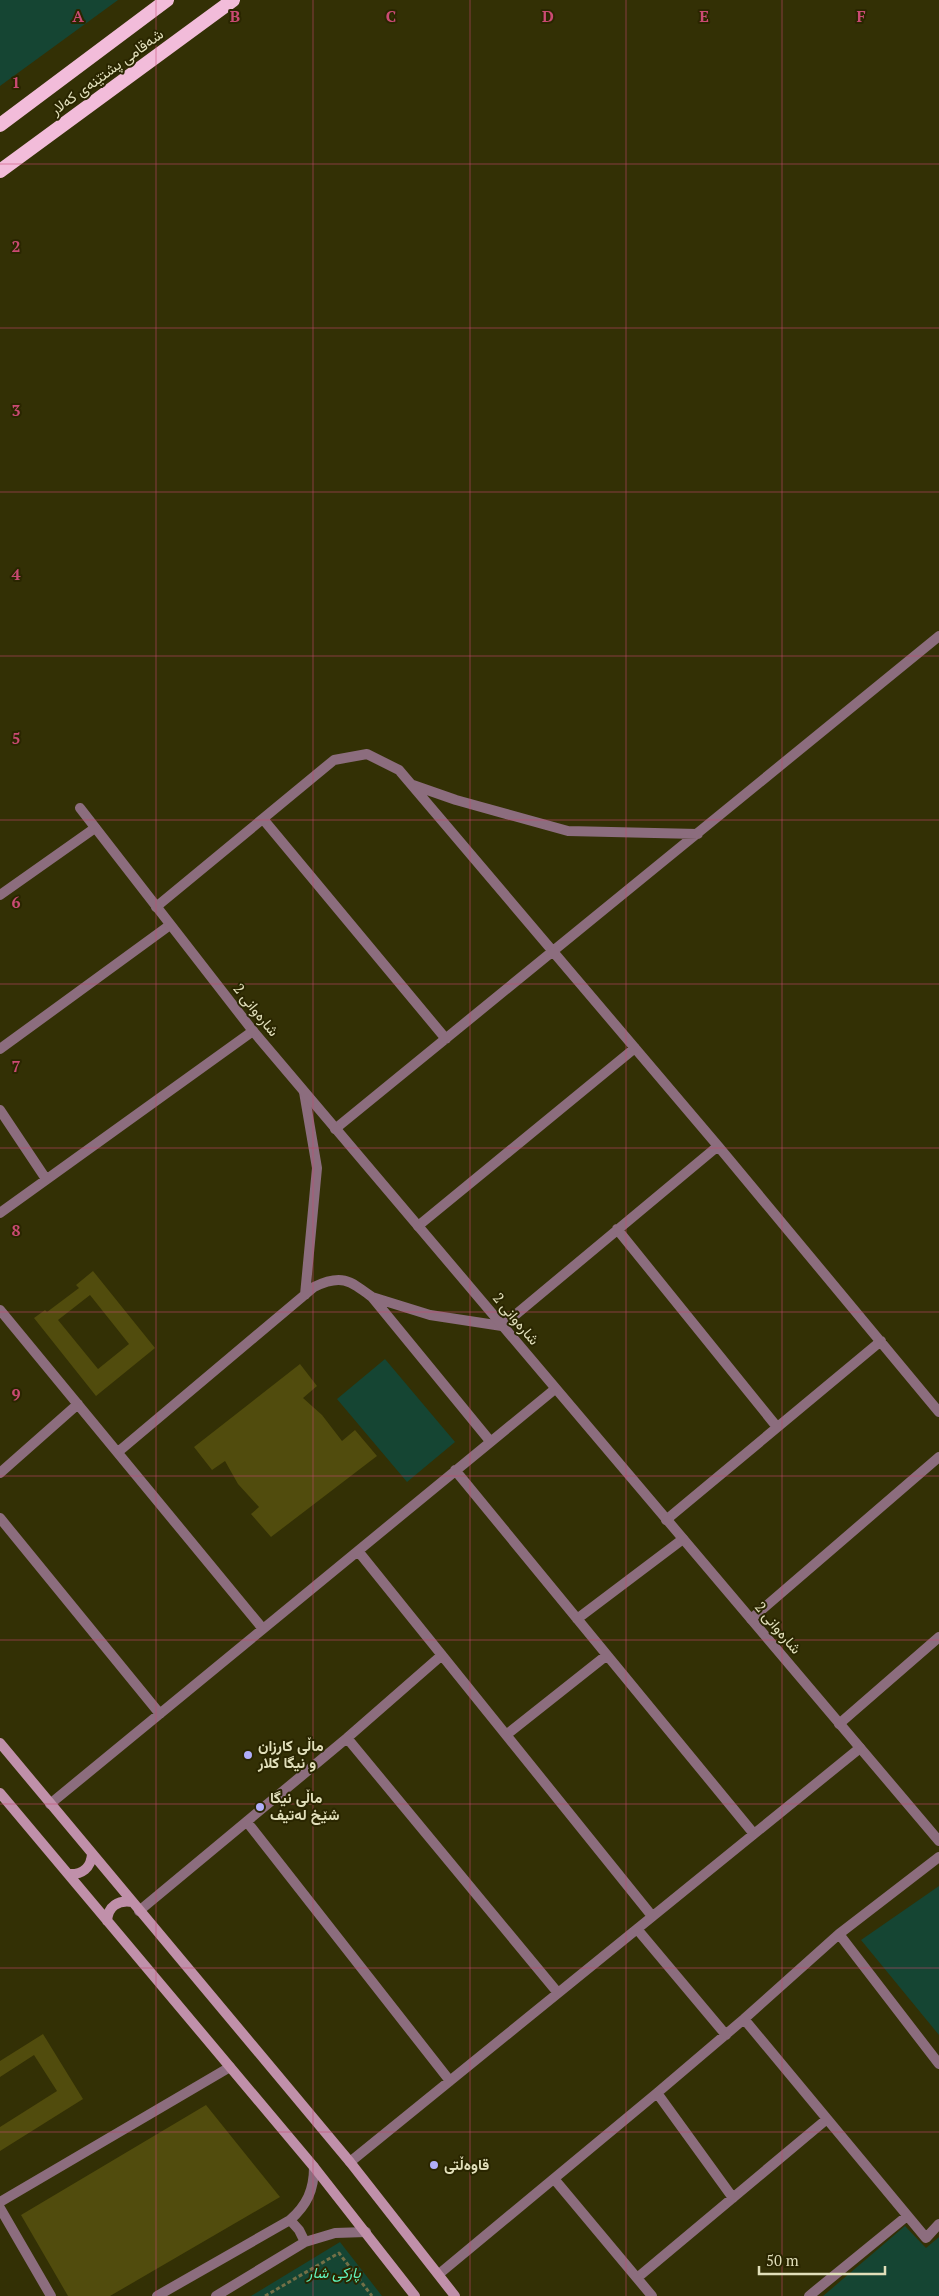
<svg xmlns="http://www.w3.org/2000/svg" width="939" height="2296" viewBox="0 0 939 2296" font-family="'PT Serif',Vazirmatn,serif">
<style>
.green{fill:#154533}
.building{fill:#514c0d;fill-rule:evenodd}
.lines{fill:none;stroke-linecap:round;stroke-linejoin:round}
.path{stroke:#737047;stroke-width:3;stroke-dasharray:4 2.5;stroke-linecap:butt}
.minor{stroke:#8c6d7e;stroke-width:10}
.tertiary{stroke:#8c6d7e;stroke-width:10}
.secondary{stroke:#c090aa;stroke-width:10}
.trunk{stroke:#f2bcda;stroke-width:14}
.grid{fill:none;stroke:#ca4a73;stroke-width:1;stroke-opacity:0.55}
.poi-dot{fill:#b0aefa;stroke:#2a2600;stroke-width:2}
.labels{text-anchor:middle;stroke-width:4;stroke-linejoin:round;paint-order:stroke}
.street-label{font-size:15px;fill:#e1dfba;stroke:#2a2600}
.poi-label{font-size:15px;font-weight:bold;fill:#e1dfba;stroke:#2a2600;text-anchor:start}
.park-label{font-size:15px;font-style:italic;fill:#61f5bd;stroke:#2a2600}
.grid-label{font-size:16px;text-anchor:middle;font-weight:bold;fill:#ca4a73;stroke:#2a2600;stroke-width:4;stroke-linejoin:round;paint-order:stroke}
</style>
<rect width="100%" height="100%" fill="#333005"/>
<path class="green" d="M 0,0 L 118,0 L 0,86 Z
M 385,1359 L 455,1442 L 407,1482 L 337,1399 Z
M 939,1886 L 939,2035 L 861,1940 Z
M 905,2226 L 926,2248 L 939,2237 L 939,2296 L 823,2296 Z
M 340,2242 L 382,2296 L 251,2296 Z"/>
<path class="building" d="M 93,1271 L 155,1348 L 96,1396 L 34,1318 L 45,1310 L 47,1312 L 79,1288 L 76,1285 ZM 90,1295 L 129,1344 L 98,1369 L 58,1320 Z
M 300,1364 L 317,1386 L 303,1398 L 322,1415 L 342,1441 L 355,1430 L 377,1456 L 271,1537 L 251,1514 L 259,1507 L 238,1484 L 225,1461 L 212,1470 L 194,1447 Z
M 43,2034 L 83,2099 L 0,2151 L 0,2127 L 57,2091 L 34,2055 L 0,2077 L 0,2061 Z
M 206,2105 L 280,2197 L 110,2296 L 68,2296 L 21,2215 Z"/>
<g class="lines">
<path class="path" d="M 265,2296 L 339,2253 L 372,2296"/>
<path class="minor" d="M 413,785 L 456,800 L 568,831 L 698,834
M 263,819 L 446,1039
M 0,895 L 95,828
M 156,907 L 334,760 L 367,754 L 399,770 L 718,1146 L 939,1412
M 0,1049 L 170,925
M 304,1092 L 317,1168 L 305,1295
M 0,1110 L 46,1179
M 335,1129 L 939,636
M 0,1213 L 253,1031
M 418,1226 L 635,1048
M 617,1229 L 777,1427
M 372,1297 L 430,1315 L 502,1326 L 718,1146
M 0,1310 L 263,1629
M 118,1452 L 314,1287 C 341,1274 349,1280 372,1297 L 490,1441
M 455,1470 L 754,1834
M 0,1473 L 78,1404
M 0,1518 L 160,1714
M 666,1520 L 881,1341
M 358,1551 L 652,1916
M 577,1619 L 683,1539
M 751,1619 L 939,1457
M 839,1724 L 939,1637
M 506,1735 L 607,1655
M 347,1738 L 558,1993
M 50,1804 L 555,1389
M 247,1822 L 450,2081
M 139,1911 L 347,1738 L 442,1655
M 637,1929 L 726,2035
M 839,1934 L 939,2064
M 744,2019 L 926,2238 L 939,2224
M 657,2093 L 733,2198
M 350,2162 L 860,1748
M 555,2180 L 652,2296
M 0,2202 L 230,2067
M 0,2208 L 51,2296
M 439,2274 L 657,2093 L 744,2019 L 839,1934 L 939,1857
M 637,2278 L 827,2119
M 809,2296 L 907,2216"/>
<path class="tertiary" d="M 80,808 L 253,1031 L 939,1841
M 290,2220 L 299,2230 L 305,2242
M 157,2296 L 290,2220 C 307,2205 314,2190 314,2167
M 216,2296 L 305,2242 L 335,2233 L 366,2232"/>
<path class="secondary" d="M 0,1743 L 350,2162 L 455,2296
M 0,1793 L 314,2167 L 415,2296
M 68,1874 C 82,1875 91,1868 92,1854
M 107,1921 C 108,1906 118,1900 132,1902"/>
<path class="trunk" d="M 0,125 L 167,0
M 0,171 L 233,0"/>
</g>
<path class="grid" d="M 156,0 L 156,2296M 313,0 L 313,2296M 470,0 L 470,2296M 626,0 L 626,2296M 782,0 L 782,2296M 0,164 L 939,164M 0,328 L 939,328M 0,492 L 939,492M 0,656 L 939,656M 0,820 L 939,820M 0,984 L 939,984M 0,1148 L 939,1148M 0,1312 L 939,1312M 0,1476 L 939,1476M 0,1640 L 939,1640M 0,1804 L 939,1804M 0,1968 L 939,1968M 0,2132 L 939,2132"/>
<g class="poi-dot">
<circle cx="248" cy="1755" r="5"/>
<circle cx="260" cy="1807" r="5"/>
<circle cx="434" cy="2165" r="5"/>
</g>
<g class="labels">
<g class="street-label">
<text transform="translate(107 72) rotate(-36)" y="5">شەقامی پشتێنەی کەلار</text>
<text transform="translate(256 1010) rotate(51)" y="5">شارەوانی 2</text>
<text transform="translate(516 1319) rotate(50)" y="5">شارەوانی 2</text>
<text transform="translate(778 1628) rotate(50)" y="5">شارەوانی 2</text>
</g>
<g class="poi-label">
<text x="258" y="1751">ماڵی کارزان<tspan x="258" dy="17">و نیگا کلار</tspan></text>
<text x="270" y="1803">ماڵی نیگا<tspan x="270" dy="17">شێخ لەتیف</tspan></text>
<text x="444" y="2170">قاوەڵتی</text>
</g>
<g class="park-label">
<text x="334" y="2278">پارکی شار</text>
</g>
</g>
<g class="grid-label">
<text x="78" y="22">A</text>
<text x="235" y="22">B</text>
<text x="391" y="22">C</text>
<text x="548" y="22">D</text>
<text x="704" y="22">E</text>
<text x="861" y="22">F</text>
<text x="16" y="88">1</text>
<text x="16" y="252">2</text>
<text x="16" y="416">3</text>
<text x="16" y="580">4</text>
<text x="16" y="744">5</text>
<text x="16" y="908">6</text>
<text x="16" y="1072">7</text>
<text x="16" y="1236">8</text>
<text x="16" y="1400">9</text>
</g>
<path d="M759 2266v8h126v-8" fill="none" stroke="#e1dfba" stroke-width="2.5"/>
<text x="766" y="2266" font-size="15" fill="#e1dfba" stroke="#2a2600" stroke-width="4" paint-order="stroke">50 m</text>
</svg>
